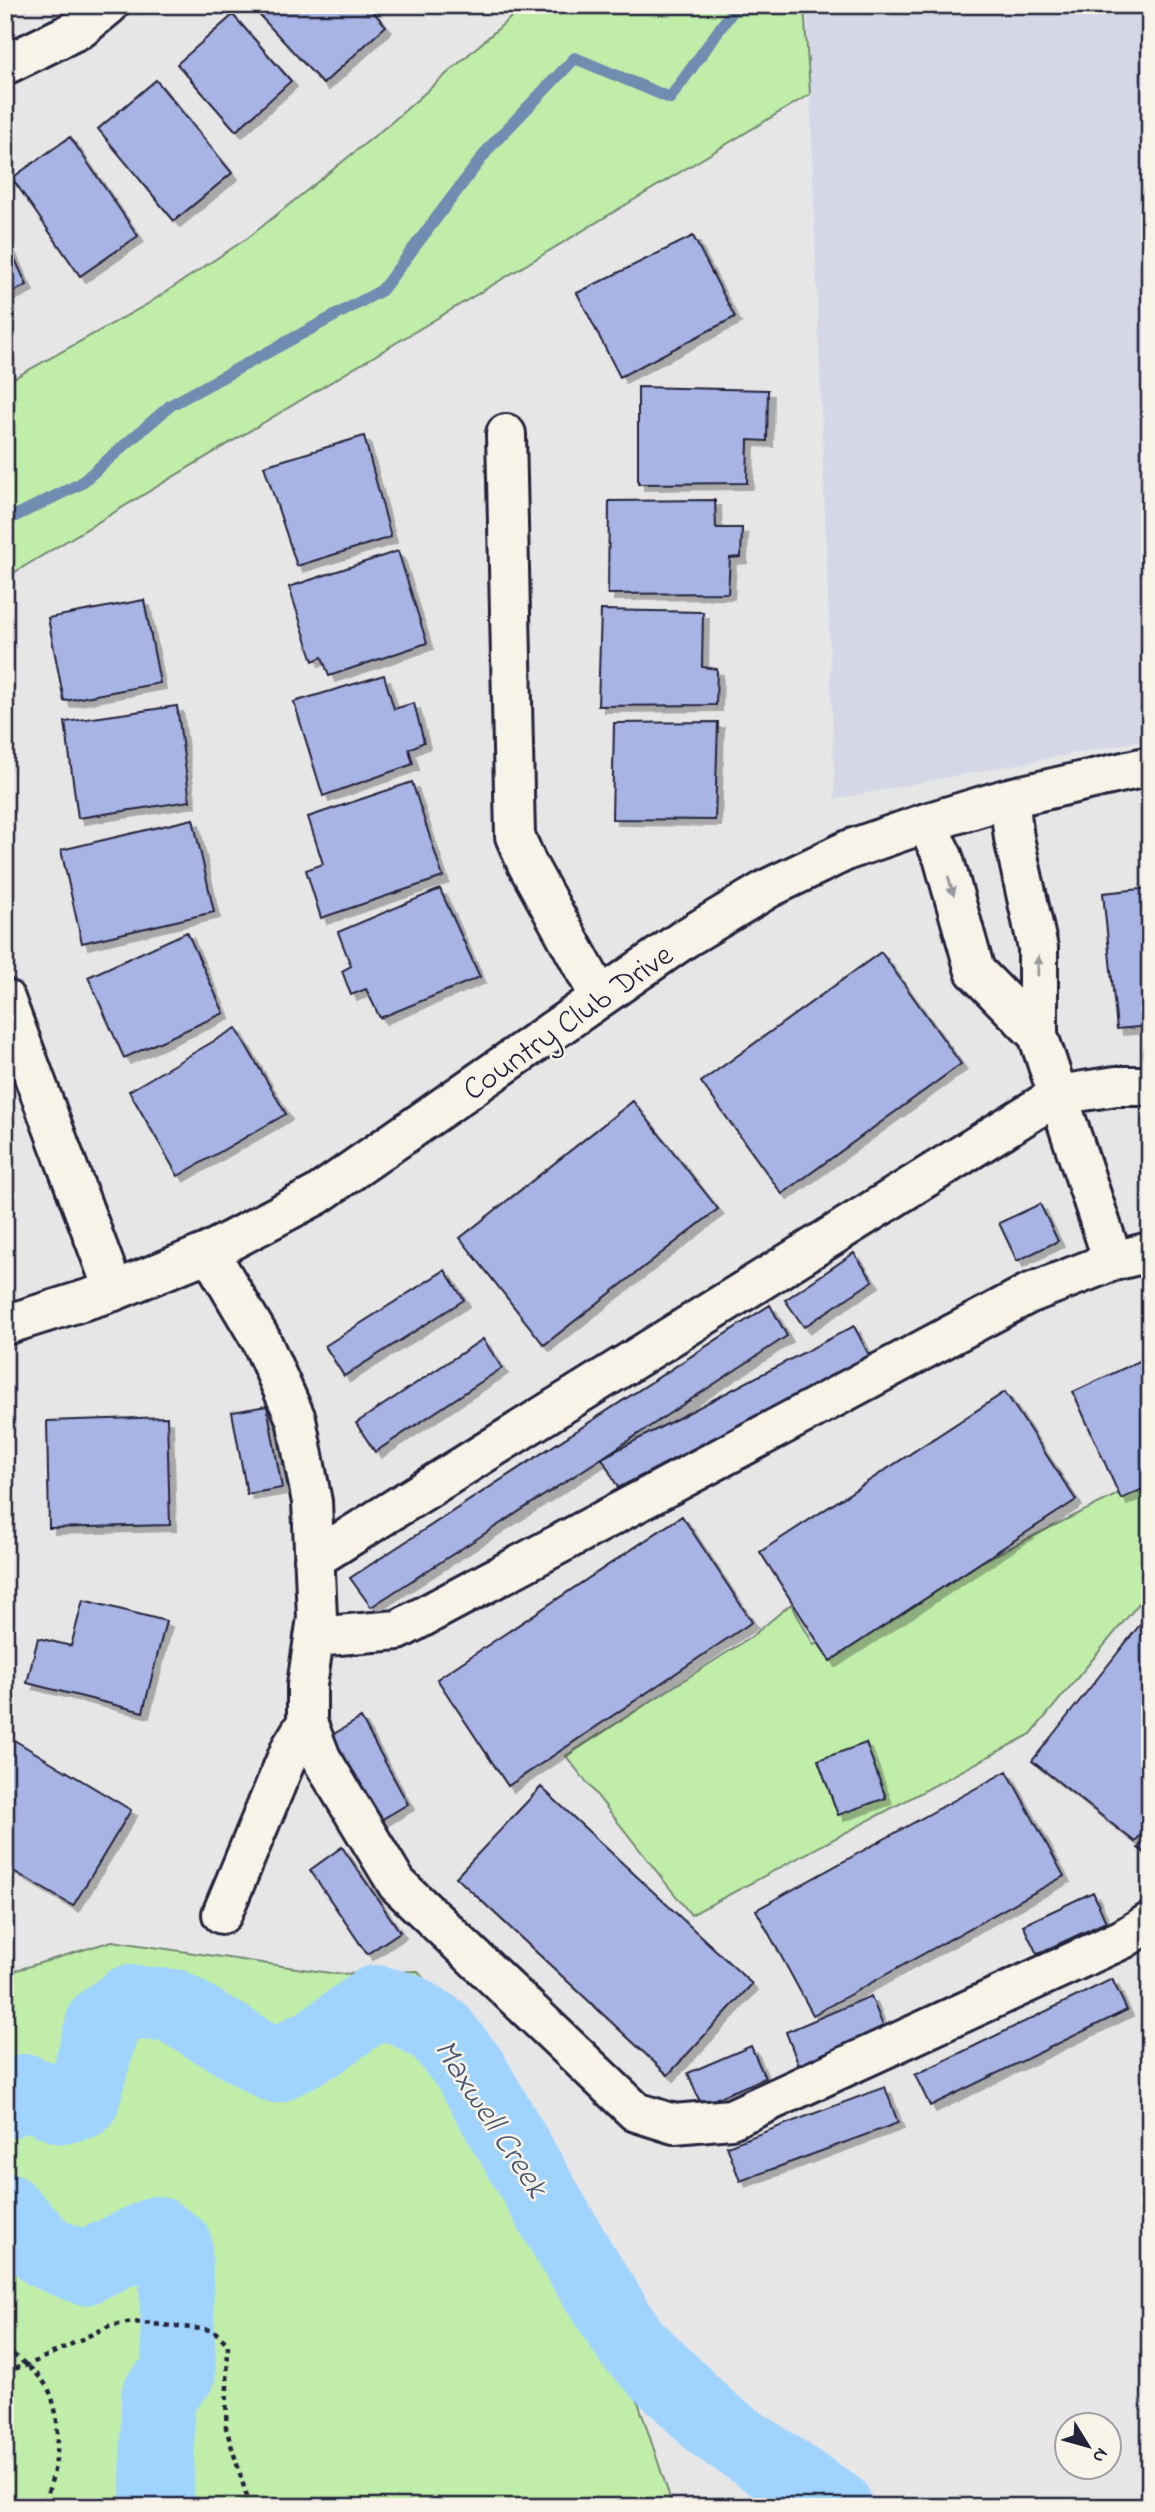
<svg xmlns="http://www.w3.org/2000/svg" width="1155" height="2512" viewBox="0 0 1155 2512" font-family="'Indie Flower',sans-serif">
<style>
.built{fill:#d4d7e6}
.green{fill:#c1edaa;stroke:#728872;stroke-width:2}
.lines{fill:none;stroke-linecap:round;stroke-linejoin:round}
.stream{stroke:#6e8db0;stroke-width:12}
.river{stroke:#a0d4fe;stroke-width:74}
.building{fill:#a8b4e4;stroke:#22223b;stroke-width:2;filter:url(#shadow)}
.minor-casing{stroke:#22223b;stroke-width:44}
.path{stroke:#22223b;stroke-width:4.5;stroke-dasharray:5 5;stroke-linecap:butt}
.minor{stroke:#f7f3e8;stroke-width:38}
.oneway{fill:#97959a}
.labels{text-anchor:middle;stroke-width:5;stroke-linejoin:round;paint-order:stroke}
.street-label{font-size:32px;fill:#22223b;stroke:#f7f3e8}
.water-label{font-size:33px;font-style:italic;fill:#485776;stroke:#f7f3e8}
</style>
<defs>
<filter id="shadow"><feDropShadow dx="6" dy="6" stdDeviation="0" flood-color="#0004"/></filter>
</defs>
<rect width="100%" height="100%" fill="#e7e6e7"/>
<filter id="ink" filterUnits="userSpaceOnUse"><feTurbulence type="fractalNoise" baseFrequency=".0143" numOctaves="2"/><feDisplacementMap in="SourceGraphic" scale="14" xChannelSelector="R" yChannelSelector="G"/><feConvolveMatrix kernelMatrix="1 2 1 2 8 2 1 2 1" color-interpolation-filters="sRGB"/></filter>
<g filter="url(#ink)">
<path class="built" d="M 807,5 L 1150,5 L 1150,739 L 835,799 Z"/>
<path class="green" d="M 525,5 L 804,5 L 810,94 L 5,578 L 5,383 L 146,305 L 249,237 L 393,121 Z
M 1150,1478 L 1150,1590 L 1031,1734 L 691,1915 L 566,1756 L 751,1637 L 791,1604 L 814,1645 Z
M 112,1941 L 337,1974 L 418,1971 L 557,2158 L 673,2507 L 5,2507 L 5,1977 L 14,1971 Z"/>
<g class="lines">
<path class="stream" d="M 5,521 L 80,484 L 171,405 L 382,290 L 490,147 L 575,58 L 670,98 L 737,5"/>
<path class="river" d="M 5,2102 L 26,2091 L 63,2107 L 82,2102 L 103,2022 L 129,2002 L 173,2006 L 275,2066 L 319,2043 L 376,2002 L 404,2009 L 439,2030 L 470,2070 L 580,2262 L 632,2344 L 713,2424 L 836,2507
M 5,2209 L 47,2253 L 84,2268 L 157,2233 L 175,2246 L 179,2372 L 158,2396 L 157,2501 L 160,2507"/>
</g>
<path class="building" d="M 250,5 L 367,5 L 386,26 L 323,84 Z
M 233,15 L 291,81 L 236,131 L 177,64 Z
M 156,80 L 232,173 L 174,221 L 98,129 Z
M 70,137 L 138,236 L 80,276 L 12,178 Z
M 693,236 L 735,317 L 620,377 L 577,293 Z
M 5,238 L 27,285 L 5,296 Z
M 638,387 L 768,390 L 767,441 L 748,440 L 747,483 L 638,484 Z
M 364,436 L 391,537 L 297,566 L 264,466 Z
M 715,500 L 716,528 L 742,528 L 741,557 L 730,558 L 728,593 L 608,594 L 609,501 Z
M 398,551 L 427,643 L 329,676 L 322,657 L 313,661 L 289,587 Z
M 144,600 L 160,683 L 64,701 L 48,618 Z
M 601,610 L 703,612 L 702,667 L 717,669 L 716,705 L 598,706 Z
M 384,675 L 394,709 L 414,703 L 424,742 L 409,749 L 413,764 L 323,796 L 294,702 Z
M 177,706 L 190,801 L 78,818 L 65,722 Z
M 718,722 L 715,820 L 612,819 L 614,723 Z
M 412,782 L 443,877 L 321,918 L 306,870 L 323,864 L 308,817 Z
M 193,819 L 214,912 L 82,943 L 61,850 Z
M 1150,888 L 1150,1026 L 1117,1029 L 1103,893 Z
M 440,889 L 480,977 L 380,1018 L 366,989 L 351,995 L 342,971 L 351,966 L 338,932 Z
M 187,932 L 224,1013 L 124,1058 L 88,977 Z
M 881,952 L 961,1064 L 782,1194 L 701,1082 Z
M 236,1028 L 286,1114 L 178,1176 L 129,1091 Z
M 633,1101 L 718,1209 L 544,1345 L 460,1238 Z
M 1040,1204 L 1058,1241 L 1017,1261 L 999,1223 Z
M 854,1253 L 873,1281 L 804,1327 L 785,1300 Z
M 445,1270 L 464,1300 L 344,1376 L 325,1346 Z
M 770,1305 L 787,1336 L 602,1458 L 371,1607 L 350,1578 Z
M 854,1326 L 870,1357 L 618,1488 L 602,1458 Z
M 483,1339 L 502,1368 L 375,1452 L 356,1423 Z
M 1150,1356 L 1150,1486 L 1121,1499 L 1073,1392 Z
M 1005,1392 L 1076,1500 L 830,1661 L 760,1552 Z
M 267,1406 L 282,1488 L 247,1494 L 232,1412 Z
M 167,1417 L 170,1525 L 49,1528 L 47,1421 Z
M 682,1516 L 752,1622 L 508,1786 L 437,1679 Z
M 83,1600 L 166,1621 L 143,1712 L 27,1683 L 38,1638 L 71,1646 Z
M 1150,1612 L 1150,1822 L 1135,1842 L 1032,1761 Z
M 361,1718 L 408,1804 L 379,1821 L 332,1735 Z
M 9,1737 L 131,1810 L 73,1906 L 5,1866 L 5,1744 Z
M 866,1743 L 886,1798 L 838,1815 L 818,1760 Z
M 1007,1771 L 1064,1876 L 813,2015 L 756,1910 Z
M 541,1787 L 752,1984 L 668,2075 L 456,1877 Z
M 1150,1833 L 1150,1857 L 1138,1848 Z
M 342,1847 L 400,1932 L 367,1954 L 310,1870 Z
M 1093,1892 L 1106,1922 L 1037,1954 L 1023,1925 Z
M 1112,1979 L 1127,2010 L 930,2106 L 915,2075 Z
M 871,1996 L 885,2031 L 799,2066 L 786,2032 Z
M 751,2046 L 765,2078 L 701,2105 L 688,2073 Z
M 885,2087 L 898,2123 L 740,2181 L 727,2146 Z"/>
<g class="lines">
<g class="minor-casing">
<path id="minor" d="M 5,65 L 81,28 L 109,5
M 506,434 L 515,836 L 527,864 L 600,997
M 1009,798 L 1014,838 L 1038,948 L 1038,1035 L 1113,1261
M 926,823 L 943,857 L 975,971 L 1038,1035
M 5,999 L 114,1291
M 209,1252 L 261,1340 L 296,1419 L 312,1502 L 317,1618 L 307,1685 L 307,1722 L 321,1758 L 397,1884 L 636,2112 L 674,2124 L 731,2119 L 1123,1939 L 1150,1922
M 5,1325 L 114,1291 L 209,1252 L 317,1195 L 684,939 L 769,888 L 848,850 L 926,823 L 1009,798 L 1150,766
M 314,1559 L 1058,1095 L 1116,1086 L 1150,1086
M 314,1637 L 398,1630 L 1028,1294 L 1113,1261 L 1150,1252
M 222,1914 L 291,1748 L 307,1722"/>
</g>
<path class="path" d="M 5,2349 C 22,2361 44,2376 51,2395 C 64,2431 57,2473 42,2507
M 5,2371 L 28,2365 L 109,2326 L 133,2322 L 213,2330 L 228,2344 L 226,2428 L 250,2507"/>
<use href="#minor" class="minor"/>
</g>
<defs><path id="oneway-solid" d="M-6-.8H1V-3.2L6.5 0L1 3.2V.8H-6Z" transform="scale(1.75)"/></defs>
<g class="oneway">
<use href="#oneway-solid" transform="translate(951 886) rotate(74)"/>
<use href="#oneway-solid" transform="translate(1038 966) rotate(-89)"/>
</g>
</g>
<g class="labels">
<g class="street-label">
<text transform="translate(567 1021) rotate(-35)" y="11">Country Club Drive</text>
</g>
<g class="water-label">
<text transform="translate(493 2117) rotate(57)" y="12">Maxwell Creek</text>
</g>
</g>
<rect width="1155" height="2512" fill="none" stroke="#f7f3e8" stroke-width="28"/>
<rect x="14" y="14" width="1127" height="2484" fill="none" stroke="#22223b" stroke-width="2.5" filter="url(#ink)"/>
<g transform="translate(1088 2446) rotate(127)"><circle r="33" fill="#f7f3e8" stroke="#a29fa3" stroke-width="2"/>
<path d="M0-5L12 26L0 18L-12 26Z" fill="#22223b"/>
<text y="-10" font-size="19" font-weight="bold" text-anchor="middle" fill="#22223b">N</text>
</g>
</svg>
